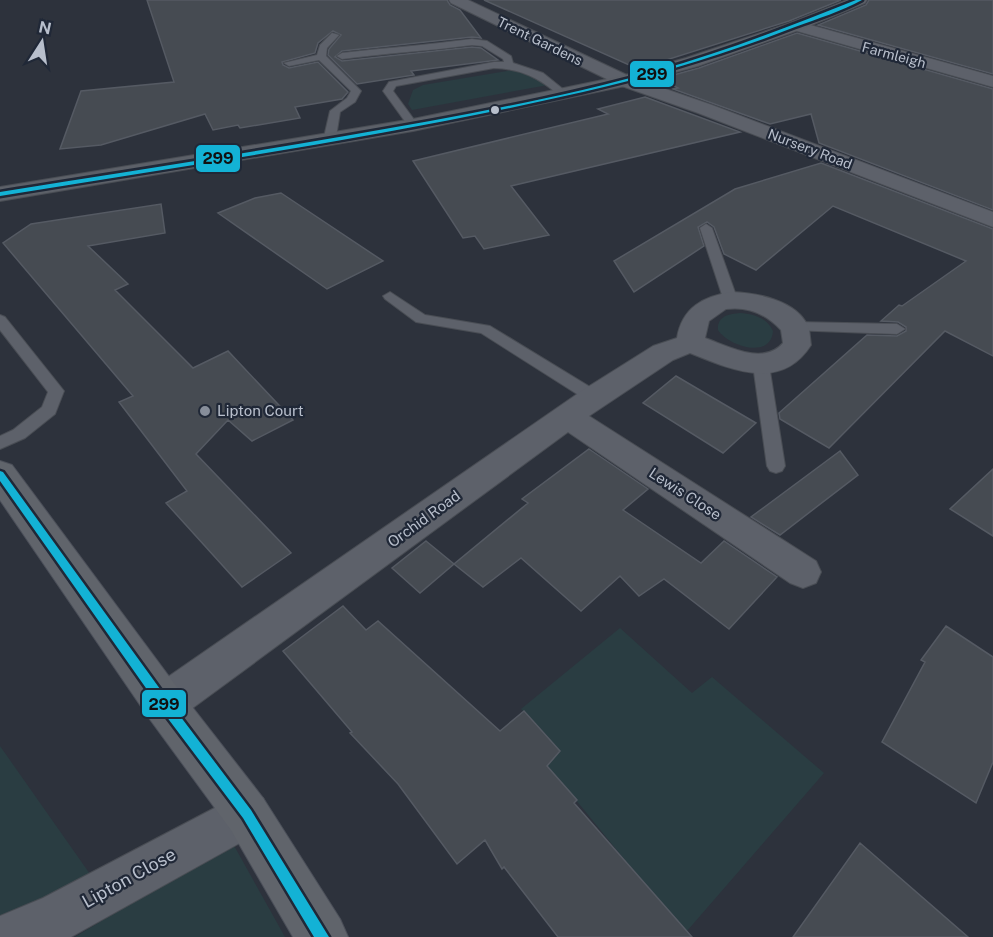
<svg xmlns="http://www.w3.org/2000/svg" width="993" height="937" viewBox="0 0 993 937" font-family="'Public Sans',sans-serif">
<style>
.green{fill:#2a3d42}
.building{fill:#464b52;stroke:#555a63;stroke-width:1.5}
.lines{fill:none;stroke-linecap:round;stroke-linejoin:round}
.lane-casing{stroke:#494d54;stroke-width:2}
.street-casing{stroke:#494d54;stroke-width:2}
.secondary-casing{stroke:#494d54;stroke-width:2}
.primary-casing{stroke:#4b4f59;stroke-width:2}
.lane{fill:#5d616a;fill-rule:evenodd}
.street{fill:#5d616a;fill-rule:evenodd}
.secondary{fill:#5c6068;fill-rule:evenodd}
.primary{fill:#60646b;fill-rule:evenodd}
.bus-1-casing{stroke:#202837;stroke-width:5}
.bus-1{fill:#13b2d5;fill-rule:evenodd}
.bus-dot{fill:#b8bfcc;stroke:#202837;stroke-width:2}
.poi-dot{fill:#878e9a;stroke:#202837;stroke-width:2}
.labels{text-anchor:middle;stroke-width:4.5;stroke-linejoin:round;paint-order:stroke}
.far-street-label{font-size:14px;fill:#b8bfcc;stroke:#202837}
.poi-label{font-size:15px;fill:#b8bfcc;stroke:#202837;text-anchor:start}
.street-label{font-size:15px;fill:#b8bfcc;stroke:#202837}
.near-street-label{font-size:18px;fill:#b8bfcc;stroke:#202837}
.line-badge{stroke:#202837;stroke-width:2}
.pale-badge-label{font-size:16px;text-anchor:middle;font-weight:bold;fill:#111}
</style>
<rect width="100%" height="100%" fill="#2d323c"/>
<path class="green" d="M 513,70 L 527,71 L 548,85 L 412,110 L 408,104 L 413,90 L 423,85 Z
M 740,313 C 754,314 767,318 773,331 C 771,360 728,346 718,330 C 717,316 729,314 740,313 Z
M 620,628 L 692,693 L 712,677 L 824,773 L 687,931 C 637,878 594,820 547,766 L 560,751 L 521,709 Z
M 0,746 L 97,884 L 0,916 Z
M 232,842 L 285,937 L 75,937 Z"/>
<path class="building" d="M 147,0 L 447,0 L 450,5 L 460,10 L 481,38 L 472,37 L 342,51 L 335,57 L 342,61 L 472,47 L 481,48 L 498,60 L 411,71 L 414,75 L 357,84 L 328,55 L 329,49 L 341,35 L 333,31 L 318,43 L 315,53 L 282,62 L 283,65 L 289,68 L 318,62 L 348,92 L 342,99 L 295,107 L 300,118 L 240,128 L 238,125 L 213,130 L 205,114 L 101,145 L 60,149 L 81,91 L 174,82 Z
M 484,0 L 841,0 L 789,21 L 638,69 Z
M 869,0 L 993,0 L 993,74 L 818,25 L 866,5 Z
M 797,33 L 993,89 L 993,210 L 819,143 L 811,114 L 770,124 L 673,89 L 678,88 L 659,79 L 699,68 Z
M 645,97 L 740,132 L 511,186 L 549,235 L 484,249 L 475,236 L 463,238 L 413,161 L 608,114 L 598,109 Z
M 821,163 L 993,229 L 993,356 L 945,331 L 829,448 L 780,419 L 779,413 L 867,335 L 897,336 L 906,331 L 906,327 L 898,322 L 881,321 L 899,305 L 902,306 L 966,261 L 833,206 L 756,270 L 724,254 L 714,227 L 707,222 L 698,227 L 704,246 L 634,292 L 614,261 L 735,189 Z
M 281,193 L 383,261 L 327,289 L 218,213 L 255,198 Z
M 161,204 L 165,233 L 88,246 L 128,284 L 115,290 L 193,368 L 228,351 L 293,420 L 252,441 L 228,420 L 196,454 L 291,553 L 242,587 L 166,503 L 187,491 L 119,402 L 133,396 L 3,243 L 31,224 Z
M 676,376 L 715,399 L 756,423 L 723,453 L 643,403 Z
M 589,449 L 648,489 L 623,510 L 701,563 L 724,541 L 777,577 L 729,629 L 664,579 L 639,596 L 620,576 L 581,611 L 521,558 L 483,587 L 454,564 L 528,503 L 522,499 Z
M 840,451 L 858,475 L 780,535 L 751,517 Z
M 993,469 L 993,536 L 950,509 Z
M 426,541 L 454,564 L 420,593 L 392,568 Z
M 343,606 L 366,630 L 378,621 L 500,731 L 524,711 L 560,751 L 547,766 L 577,800 L 574,803 L 692,937 L 558,937 L 504,867 L 502,869 L 485,840 L 457,864 L 398,784 L 350,733 L 352,732 L 283,651 Z
M 946,626 L 993,657 L 993,762 L 976,803 L 882,742 L 925,662 L 921,660 Z
M 860,843 L 968,937 L 793,937 Z"/>
<g class="lines">
<g class="lane-casing">
<path id="lane" d="M 332,33 L 339,35 L 327,48 L 326,56 L 361,91 L 355,102 L 340,112 L 336,137 L 330,140 L 324,137 L 330,111 L 347,98 L 351,91 L 319,60 L 289,66 L 284,63 L 317,55 L 320,45 Z
M 472,39 L 487,41 L 511,56 L 513,63 L 543,73 L 569,94 L 560,96 C 539,78 522,69 494,68 L 396,86 L 393,91 L 418,125 L 413,128 L 409,127 L 383,91 L 389,82 L 494,62 L 504,62 L 503,59 L 482,46 L 472,45 C 428,51 385,53 342,59 L 337,56 L 342,53 C 385,48 428,45 472,39 Z
M 706,224 L 712,228 L 737,298 L 735,301 L 725,301 L 723,298 L 700,228 Z
M 390,292 L 425,315 L 490,326 L 600,393 L 602,397 L 600,401 L 588,401 L 481,333 L 416,322 L 385,299 L 383,296 Z
M 0,315 L 5,317 L 64,391 L 55,414 L 25,438 L 0,449 L 0,436 L 13,430 L 42,407 L 48,392 L 0,330 Z
M 795,322 L 897,324 L 905,329 L 897,334 L 790,330 L 787,327 Z
M 761,360 L 767,361 L 769,365 L 785,466 L 782,471 L 776,473 L 770,471 L 767,466 L 753,365 L 755,361 Z"/>
</g>
<g class="street-casing">
<path id="street" d="M 449,0 L 468,0 L 631,77 L 712,105 L 993,212 L 993,227 L 698,113 L 619,85 L 451,3 Z
M 796,21 L 993,76 L 993,87 L 790,29 L 788,26 L 790,23 Z
M 732,292 C 757,293 796,300 808,326 C 810,331 810,339 811,345 C 781,392 732,370 690,353 L 673,360 L 589,416 L 816,561 L 821,572 L 816,583 L 803,588 L 790,583 L 568,432 L 179,718 L 164,724 L 149,718 L 143,704 L 149,690 L 583,390 L 653,346 L 677,338 C 682,308 703,296 732,292 ZM 726,309 C 748,306 766,314 781,330 L 783,343 C 763,366 728,346 705,338 L 709,321 Z
M 247,791 L 263,798 L 270,814 L 263,830 L 71,937 L 0,937 L 0,916 L 43,898 Z"/>
</g>
<g class="secondary-casing">
<path id="secondary" d="M 847,0 L 867,0 L 865,3 L 802,29 L 698,66 L 625,86 L 413,131 L 0,201 L 0,187 L 413,119 L 622,76 L 686,58 L 790,23 Z"/>
</g>
<g class="primary-casing">
<path id="primary" d="M 0,461 L 12,465 L 179,690 L 263,798 L 340,919 L 348,937 L 293,937 L 231,830 L 149,718 L 0,500 Z"/>
</g>
<use href="#lane" class="lane"/>
<use href="#street" class="street"/>
<use href="#secondary" class="secondary"/>
<use href="#primary" class="primary"/>
<g class="bus-1-casing">
<path id="bus-1" d="M 856,0 L 862,0 C 842,11 817,19 795,27 C 726,54 656,75 583,92 C 391,136 195,164 0,196 L 0,192 C 143,169 287,147 430,121 C 505,107 582,92 656,71 C 724,52 790,26 856,0 Z
M 0,471 L 3,472 L 168,700 L 251,810 L 329,937 L 314,937 L 243,818 L 160,708 L 0,481 Z"/>
</g>
<use href="#bus-1" class="bus-1"/>
</g>
<circle class="bus-dot" cx="495" cy="110" r="5"/>
<circle class="poi-dot" cx="205" cy="411" r="6"/>
<g class="labels">
<g class="far-street-label">
<text transform="translate(540 41) rotate(26)" y="5">Trent Gardens</text>
<text transform="translate(894 55) rotate(15)" y="5">Farmleigh</text>
<text transform="translate(810 149) rotate(21)" y="5">Nursery Road</text>
</g>
<g class="poi-label">
<text x="217" y="416">Lipton Court</text>
</g>
<g class="street-label">
<text transform="translate(685 494) rotate(33)" y="5">Lewis Close</text>
<text transform="translate(424 519) rotate(-36)" y="5">Orchid Road</text>
</g>
<g class="near-street-label">
<text transform="translate(129 878) rotate(-29)" y="6">Lipton Close</text>
</g>
</g>
<g class="line-badge">
<rect x="629" y="60" width="46" height="28" rx="6" fill="#13b2d5"/>
<rect x="195" y="144" width="46" height="29" rx="6" fill="#13b2d5"/>
<rect x="141" y="689" width="46" height="29" rx="6" fill="#13b2d5"/>
</g>
<g class="pale-badge-label">
<text x="652" y="80">299</text>
<text x="218" y="164">299</text>
<text x="164" y="710">299</text>
</g>
<g transform="translate(42 42) rotate(12)" stroke="#202837" stroke-width="4.5" paint-order="stroke">
<path d="M0-4.5L10 22L0 15L-10 22Z" fill="#b8bfcc"/>
<text y="-9" font-size="16" font-weight="bold" text-anchor="middle" fill="#b8bfcc">N</text>
</g>
</svg>
